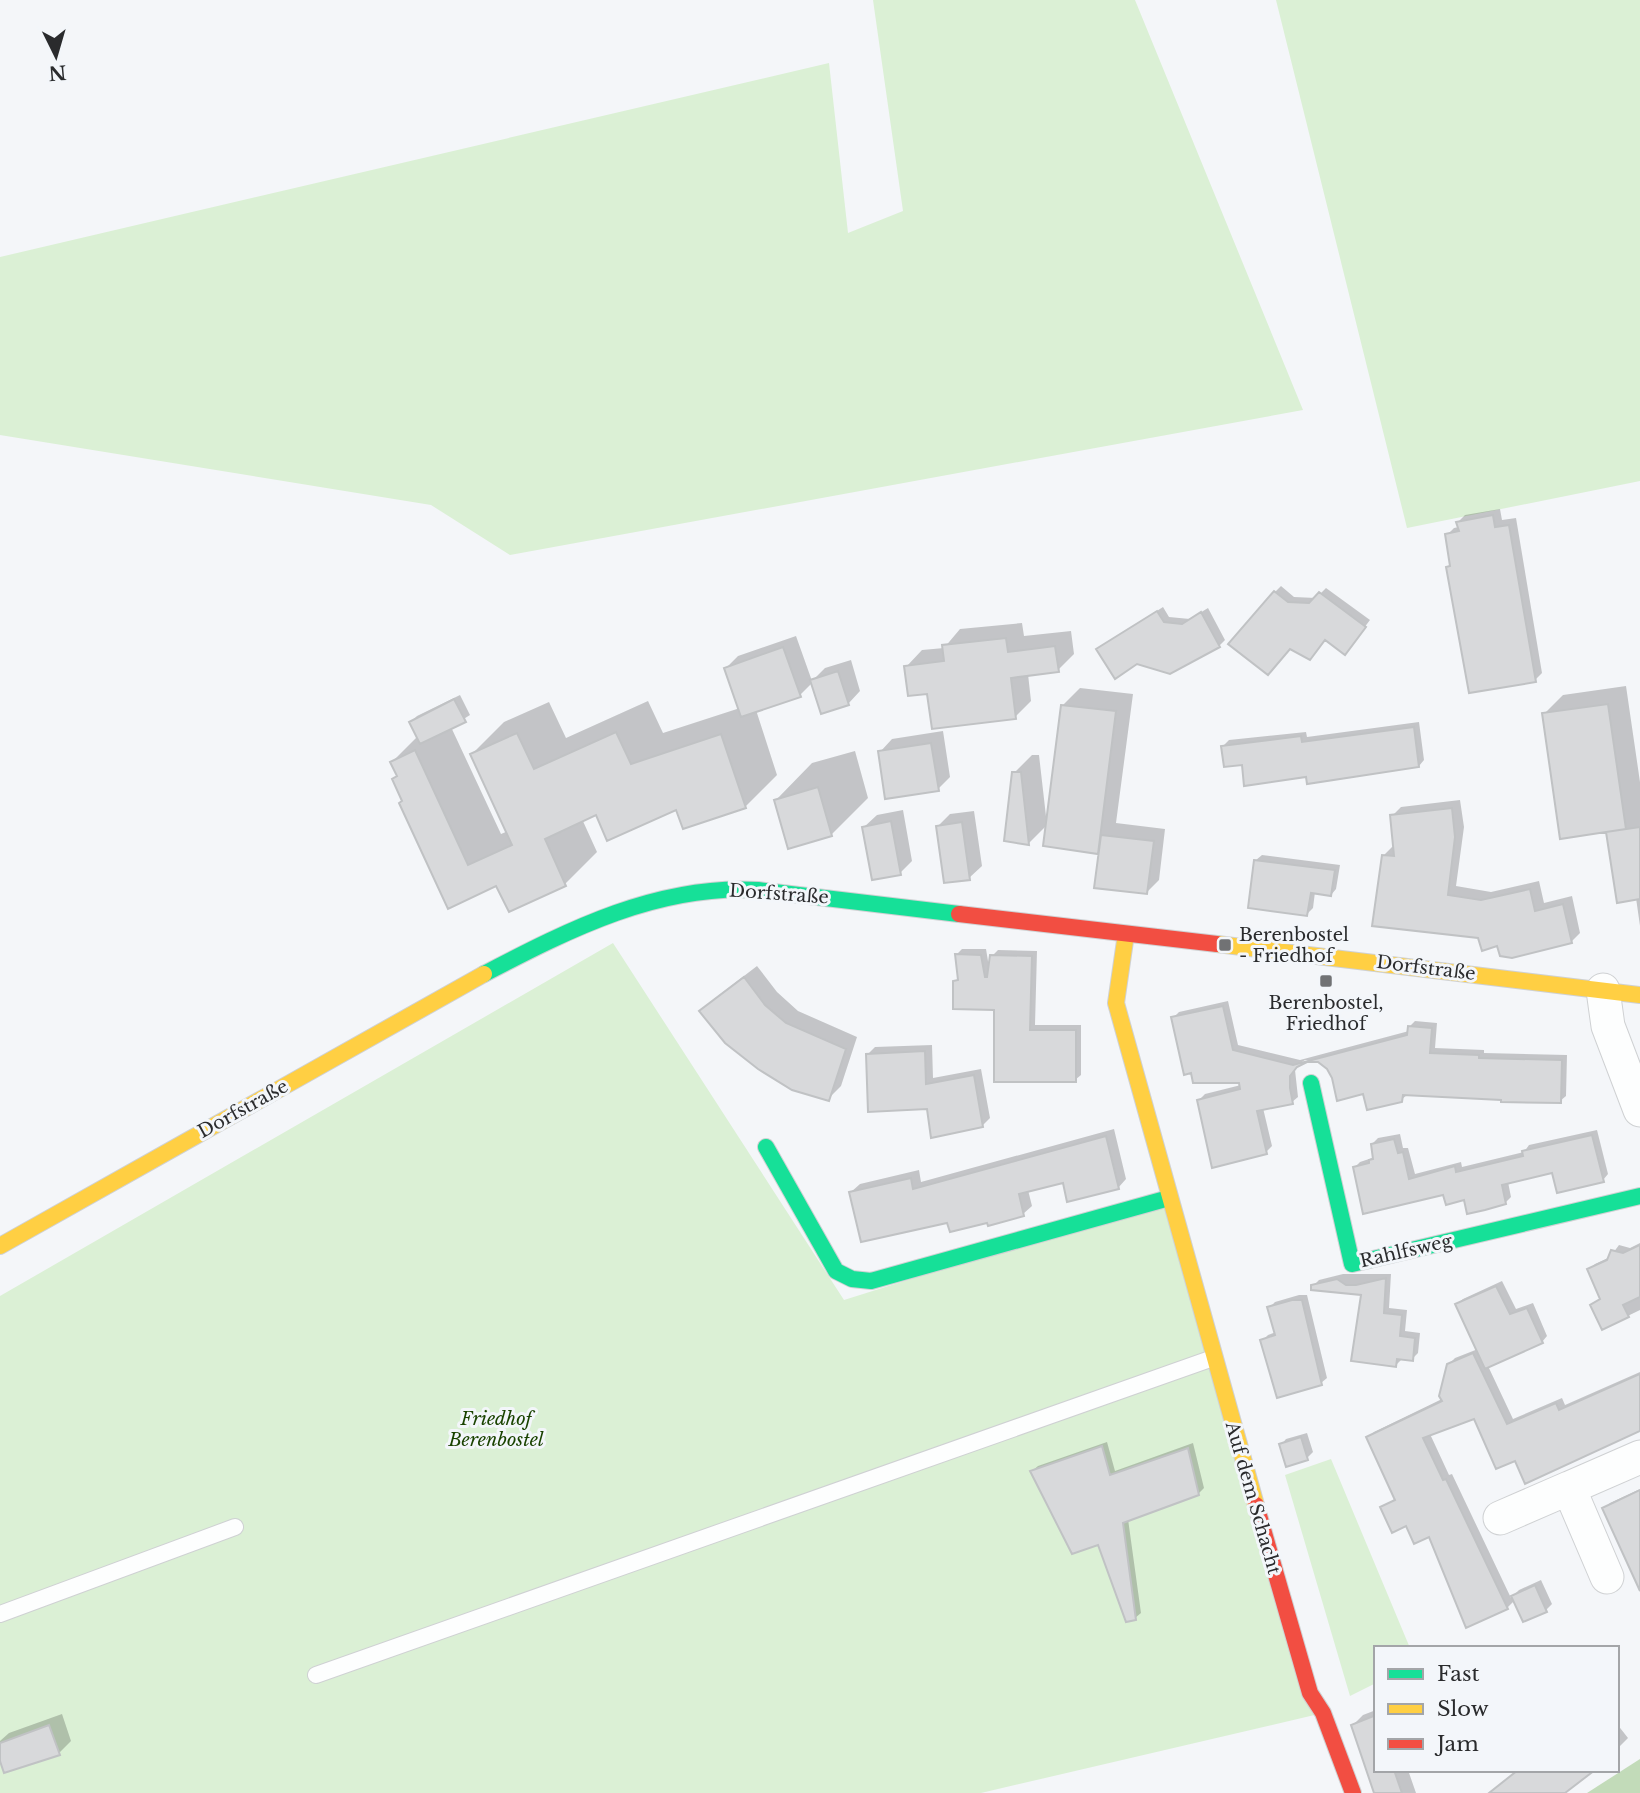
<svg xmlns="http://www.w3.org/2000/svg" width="1640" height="1793" viewBox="0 0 1640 1793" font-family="'Libre Baskerville',serif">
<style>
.green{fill:#dbf0d5}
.forest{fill:#c2dbb9}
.shadow{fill:#0003}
.building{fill:#d8d9db;stroke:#c0c2c4;stroke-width:2}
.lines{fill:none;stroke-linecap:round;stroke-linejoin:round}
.lane-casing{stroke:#cfd1d3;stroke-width:18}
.street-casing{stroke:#cfd1d3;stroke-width:35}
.fast-casing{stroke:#cfd1d3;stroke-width:18}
.slow-casing{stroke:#cfd1d3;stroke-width:18}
.jam-casing{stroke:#cfd1d3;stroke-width:18}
.lane{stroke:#fdfefe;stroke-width:16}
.street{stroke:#fdfefe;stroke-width:33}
.fast{stroke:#16e098;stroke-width:16}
.slow{stroke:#ffcf43;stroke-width:16}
.jam{stroke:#f24e42;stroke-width:16}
.poi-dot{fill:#717274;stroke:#f3f6fa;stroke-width:2.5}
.labels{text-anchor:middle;stroke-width:6;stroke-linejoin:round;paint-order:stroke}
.street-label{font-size:18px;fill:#2a2b2d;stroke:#f3f6fa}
.poi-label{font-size:18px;fill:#2a2b2d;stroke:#f3f6fa;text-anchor:start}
.park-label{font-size:18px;font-style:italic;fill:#1a4300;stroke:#f3f6fa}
</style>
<rect width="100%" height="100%" fill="#f4f6f9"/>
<path class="green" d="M 873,0 L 1135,0 L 1303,410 L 510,555 L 431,505 L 0,435 L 0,257 L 829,63 L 848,233 L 903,211 Z
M 1276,0 L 1640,0 L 1640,481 L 1407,528 Z
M 613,943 L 844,1300 L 1169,1198 L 1323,1713 L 981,1793 L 0,1793 L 0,1296 Z
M 1331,1459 L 1410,1648 L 1376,1648 L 1376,1683 L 1350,1696 L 1285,1475 Z"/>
<path class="forest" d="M 1640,1759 L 1640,1793 L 1587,1793 Z"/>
<path class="shadow" d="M 1500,509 L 1502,520 L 1516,518 L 1542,673 L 1535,680 L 1448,567 L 1452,564 L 1447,535 L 1454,528 L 1459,527 L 1458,522 L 1465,515 Z
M 1281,586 L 1294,597 L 1316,598 L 1326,588 L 1370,620 L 1345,653 L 1275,592 Z
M 1163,607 L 1169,617 L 1190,619 L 1208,608 L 1225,640 L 1219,646 L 1098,649 Z
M 1022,623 L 1024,636 L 1071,631 L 1074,654 L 1058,670 L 1028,674 L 1031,701 L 1015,717 L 928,693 L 906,667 L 922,650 L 944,648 L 960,629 Z
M 796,636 L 812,681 L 825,668 L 851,660 L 860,691 L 848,704 L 813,682 L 800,695 L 756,710 L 777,775 L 745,807 L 677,807 L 596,813 L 582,819 L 597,852 L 565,884 L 509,910 L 497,883 L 449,906 L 404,801 L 398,775 L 392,762 L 418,736 L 411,722 L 417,716 L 460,695 L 470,715 L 451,727 L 501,834 L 508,831 L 472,754 L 504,722 L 549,702 L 566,738 L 648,701 L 663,733 L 740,708 L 726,668 L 738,656 Z
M 1626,686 L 1640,782 L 1640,926 L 1636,898 L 1608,833 L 1544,714 L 1563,695 Z
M 1080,688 L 1133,694 L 1116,823 L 1165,829 L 1159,880 L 1146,893 L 1101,849 L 1098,852 L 1063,705 Z
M 1419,722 L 1424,760 L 1419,766 L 1308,775 L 1243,763 L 1223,746 L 1229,740 L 1306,732 L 1307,737 Z
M 943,731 L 950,777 L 938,789 L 880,752 L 892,739 Z
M 855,751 L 868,798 L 831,835 L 776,800 L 812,763 Z
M 1032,755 L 1039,755 L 1047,825 L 1029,843 L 1014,773 Z
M 1460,800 L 1464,827 L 1456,886 L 1491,892 L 1539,881 L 1544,903 L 1572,896 L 1580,933 L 1571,942 L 1498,944 L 1480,937 L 1383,856 L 1392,847 L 1395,847 L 1392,816 L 1401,807 Z
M 903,810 L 912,861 L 900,873 L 864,827 L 877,815 Z
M 974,811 L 982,866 L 969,878 L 937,827 L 950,814 Z
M 1262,855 L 1340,865 L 1336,889 L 1331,895 L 1315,892 L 1313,908 L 1307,914 L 1256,860 Z
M 962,949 L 986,949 L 989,967 L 992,956 L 998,950 L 1037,951 L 1035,1025 L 1081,1025 L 1081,1075 L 1075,1080 L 996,1008 L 955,982 L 960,977 L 956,955 Z
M 757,966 L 777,992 L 798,1011 L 857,1037 L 841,1086 L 828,1099 L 701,1012 L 714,999 Z
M 1228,1001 L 1238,1045 L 1300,1060 L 1409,1031 L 1409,1027 L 1415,1021 L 1437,1023 L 1435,1048 L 1484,1050 L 1484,1053 L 1567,1055 L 1566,1096 L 1560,1101 L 1408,1094 L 1401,1100 L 1364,1092 L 1317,1060 L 1305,1060 L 1299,1064 L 1295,1070 L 1298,1097 L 1292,1102 L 1263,1108 L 1272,1146 L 1266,1152 L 1199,1100 L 1205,1094 L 1241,1085 L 1241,1081 L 1173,1018 L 1179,1012 Z
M 932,1045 L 933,1078 L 981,1069 L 990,1118 L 982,1126 L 928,1107 L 867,1055 L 875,1047 Z
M 1114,1129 L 1126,1179 L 1118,1188 L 1064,1180 L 1028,1190 L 1032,1206 L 1023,1214 L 988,1221 L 948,1220 L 851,1192 L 860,1184 L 919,1170 L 921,1182 Z
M 1597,1130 L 1608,1174 L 1603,1180 L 1554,1171 L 1508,1182 L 1511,1197 L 1505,1203 L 1444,1193 L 1354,1168 L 1360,1162 L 1375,1157 L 1372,1144 L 1378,1138 L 1400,1134 L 1403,1148 L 1408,1148 L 1415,1174 L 1461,1162 L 1462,1167 L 1524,1152 L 1529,1145 Z
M 1640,1243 L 1640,1310 L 1603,1328 L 1592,1305 L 1602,1297 L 1589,1270 L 1595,1264 L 1610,1257 L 1619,1245 L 1630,1248 Z
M 1343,1274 L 1391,1274 L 1389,1308 L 1407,1310 L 1405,1331 L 1420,1333 L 1418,1353 L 1412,1359 L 1402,1359 L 1396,1365 L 1363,1293 L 1313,1286 L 1319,1280 Z
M 1502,1281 L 1516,1309 L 1533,1303 L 1547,1336 L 1542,1342 L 1488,1366 L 1513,1419 L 1562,1398 L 1565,1405 L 1640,1372 L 1640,1429 L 1516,1459 L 1475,1417 L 1430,1434 L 1449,1475 L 1452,1474 L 1511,1598 L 1519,1590 L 1541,1580 L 1552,1604 L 1546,1610 L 1515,1600 L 1507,1608 L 1430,1535 L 1407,1524 L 1382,1508 L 1396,1498 L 1368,1438 L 1374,1432 L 1442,1399 L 1448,1365 L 1455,1358 L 1478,1349 L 1457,1304 L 1463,1299 Z
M 1299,1295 L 1307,1295 L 1327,1378 L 1321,1383 L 1262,1341 L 1268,1335 L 1276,1332 L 1269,1308 L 1275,1302 Z
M 1307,1433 L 1313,1452 L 1307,1458 L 1281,1445 L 1286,1439 Z
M 1107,1442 L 1115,1471 L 1193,1443 L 1204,1488 L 1198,1494 L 1128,1519 L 1141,1613 L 1135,1618 L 1099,1543 L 1032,1471 L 1038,1466 Z
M 1640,1489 L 1640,1555 L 1604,1509 L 1610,1503 Z
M 1376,1710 L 1376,1770 L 1408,1770 L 1416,1793 L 1375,1793 L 1353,1725 L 1363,1715 Z
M 62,1714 L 71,1741 L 59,1753 L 0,1755 L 0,1741 L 9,1733 Z
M 1617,1724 L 1628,1738 L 1617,1749 Z"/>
<path class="building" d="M 1493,515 L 1495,527 L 1509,525 L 1536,682 L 1469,693 L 1446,567 L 1450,566 L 1445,534 L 1459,531 L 1456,522 Z
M 1274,591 L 1288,602 L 1309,603 L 1319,592 L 1366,627 L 1345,655 L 1325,640 L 1310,660 L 1290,649 L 1268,675 L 1228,644 Z
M 1157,611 L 1164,622 L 1182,624 L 1201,612 L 1220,647 L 1170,674 L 1137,664 L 1115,679 L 1096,649 Z
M 1006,638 L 1008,652 L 1055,646 L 1059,672 L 1011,678 L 1016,719 L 932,729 L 927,694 L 908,696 L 904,666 L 944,661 L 942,645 Z
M 783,647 L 801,697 L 741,717 L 724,668 Z
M 838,671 L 849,705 L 821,714 L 810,680 Z
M 454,699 L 466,722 L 420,744 L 409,722 Z
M 1608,704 L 1626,829 L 1560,839 L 1542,713 Z
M 1061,705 L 1116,711 L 1098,854 L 1043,846 Z
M 1414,727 L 1419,767 L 1307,784 L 1306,777 L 1244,786 L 1242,765 L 1224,767 L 1221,746 L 1301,736 L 1302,742 Z
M 616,732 L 631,764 L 721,734 L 746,808 L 683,829 L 676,810 L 607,841 L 596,815 L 545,839 L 566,886 L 509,912 L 496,886 L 448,909 L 399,803 L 402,801 L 392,779 L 397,776 L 390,762 L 415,750 L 468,865 L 512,845 L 470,754 L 517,733 L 534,769 Z
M 931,743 L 939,791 L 885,799 L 878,751 Z
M 1012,772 L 1021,772 L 1029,845 L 1004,841 Z
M 818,787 L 832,836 L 788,849 L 774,800 Z
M 1452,808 L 1455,837 L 1448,895 L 1481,900 L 1530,889 L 1535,911 L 1563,904 L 1572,943 L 1512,958 L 1500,956 L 1497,946 L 1482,951 L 1478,938 L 1372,926 L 1382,855 L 1394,856 L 1390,815 Z
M 891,821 L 901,875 L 872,880 L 862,827 Z
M 962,822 L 970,880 L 944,883 L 936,826 Z
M 1640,827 L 1640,899 L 1617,903 L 1606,832 Z
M 1101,835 L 1154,841 L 1147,894 L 1094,888 Z
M 1254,860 L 1335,870 L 1331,896 L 1311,893 L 1307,916 L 1248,908 Z
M 955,954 L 981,955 L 985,977 L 987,977 L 990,955 L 1032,956 L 1030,1030 L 1076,1030 L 1076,1082 L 994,1082 L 994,1010 L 953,1009 L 953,981 L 958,980 Z
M 744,977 L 765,1005 L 786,1023 L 846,1049 L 829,1101 L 792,1090 L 758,1069 L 725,1043 L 699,1011 Z
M 1223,1006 L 1233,1050 L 1293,1065 L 1407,1035 L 1408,1026 L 1432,1028 L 1430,1053 L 1479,1055 L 1479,1058 L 1562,1060 L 1561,1103 L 1501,1102 L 1501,1100 L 1403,1095 L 1402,1102 L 1367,1110 L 1363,1094 L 1337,1101 L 1332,1078 L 1327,1069 L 1318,1062 L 1307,1062 L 1297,1067 L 1290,1076 L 1290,1088 L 1293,1104 L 1257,1111 L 1267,1154 L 1212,1168 L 1197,1100 L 1240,1089 L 1239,1083 L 1193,1083 L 1191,1073 L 1184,1075 L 1171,1017 Z
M 925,1051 L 926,1084 L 974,1075 L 983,1127 L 931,1138 L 927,1109 L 868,1112 L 866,1054 Z
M 1592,1135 L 1604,1182 L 1557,1193 L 1552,1173 L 1502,1185 L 1506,1204 L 1485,1210 L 1467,1214 L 1464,1200 L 1446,1205 L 1443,1195 L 1363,1214 L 1353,1167 L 1369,1163 L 1369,1160 L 1373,1159 L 1371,1144 L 1394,1139 L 1398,1153 L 1403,1152 L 1409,1179 L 1455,1166 L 1456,1172 L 1523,1156 L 1522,1151 Z
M 1106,1136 L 1119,1189 L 1067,1202 L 1063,1183 L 1019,1194 L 1024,1216 L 988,1226 L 987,1223 L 950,1232 L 947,1223 L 861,1242 L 849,1192 L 911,1178 L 913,1189 Z
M 1640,1245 L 1640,1297 L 1623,1305 L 1629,1317 L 1602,1330 L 1590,1305 L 1600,1299 L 1587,1269 L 1607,1260 L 1611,1250 L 1623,1253 Z
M 1386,1278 L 1384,1313 L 1402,1315 L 1400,1336 L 1415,1338 L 1413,1361 L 1397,1359 L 1396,1367 L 1351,1361 L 1361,1295 L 1311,1290 L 1311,1285 L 1337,1279 L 1346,1285 L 1356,1285 Z
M 1496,1286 L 1510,1314 L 1527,1308 L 1543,1343 L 1485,1369 L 1455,1304 Z
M 1292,1300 L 1302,1300 L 1322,1385 L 1277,1398 L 1260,1340 L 1275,1335 L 1267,1307 Z
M 1473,1353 L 1507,1424 L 1556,1403 L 1559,1410 L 1640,1374 L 1640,1431 L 1525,1484 L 1515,1461 L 1496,1469 L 1474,1419 L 1423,1438 L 1443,1480 L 1446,1479 L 1508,1609 L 1466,1628 L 1429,1537 L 1414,1544 L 1406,1526 L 1392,1533 L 1380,1507 L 1395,1500 L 1394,1498 L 1366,1437 L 1442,1401 L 1439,1396 L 1447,1364 Z
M 1301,1437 L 1308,1460 L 1286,1467 L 1279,1444 Z
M 1102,1446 L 1110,1475 L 1188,1448 L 1199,1495 L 1123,1523 L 1136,1620 L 1126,1622 L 1098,1545 L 1072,1554 L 1030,1471 Z
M 1640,1490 L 1640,1591 L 1602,1508 Z
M 1535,1585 L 1547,1612 L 1523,1622 L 1511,1596 Z
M 1376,1715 L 1376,1770 L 1394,1770 L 1402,1793 L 1374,1793 L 1351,1725 Z
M 49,1725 L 60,1755 L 4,1773 L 0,1761 L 0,1743 Z
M 1518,1770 L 1595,1770 L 1565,1793 L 1489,1793 Z"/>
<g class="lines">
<g class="lane-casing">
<path id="lane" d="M 0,1614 L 235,1527
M 316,1675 L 1213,1358"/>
</g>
<g class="street-casing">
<path id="street" d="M 1603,990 L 1608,1026 L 1640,1110
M 1500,1518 L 1569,1488
M 1607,1577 L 1569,1488 L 1640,1457"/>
</g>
<g class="fast-casing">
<path id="fast" d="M 484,974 C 570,929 659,884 758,890 L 959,914
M 1311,1083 L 1352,1264 L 1640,1196
M 766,1147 L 836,1271 L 852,1279 L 871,1281 L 1169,1198"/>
</g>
<g class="slow-casing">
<path id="slow" d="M 1126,934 L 1116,1003 L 1256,1505
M 1217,944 L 1640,995
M 0,1246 L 484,974"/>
</g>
<g class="jam-casing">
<path id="jam" d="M 959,914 L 1217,944
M 1256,1505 L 1310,1693 L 1323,1713 L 1353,1793"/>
</g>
<use href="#lane" class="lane"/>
<use href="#street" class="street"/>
<use href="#fast" class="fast"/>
<use href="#slow" class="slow"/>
<use href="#jam" class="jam"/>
</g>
<g class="poi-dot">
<rect x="1218" y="938" width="14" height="14" rx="3.5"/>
<rect x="1319" y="974" width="14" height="14" rx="3.5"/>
</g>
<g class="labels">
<g class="street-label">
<text transform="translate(779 894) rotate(4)" y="6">Dorfstraße</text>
<text transform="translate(1426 968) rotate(7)" y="6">Dorfstraße</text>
<text transform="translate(243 1109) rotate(-29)" y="6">Dorfstraße</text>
<text transform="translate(1406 1251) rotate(-13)" y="6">Rahlfsweg</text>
<text transform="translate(1253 1498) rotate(74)" y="6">Auf dem Schacht</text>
</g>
<g class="poi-label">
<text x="1239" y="941">Berenbostel<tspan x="1239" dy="21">- Friedhof</tspan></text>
<text x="1326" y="1009" text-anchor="middle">Berenbostel,<tspan x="1326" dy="21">Friedhof</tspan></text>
</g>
<g class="park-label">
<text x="496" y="1425">Friedhof<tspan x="496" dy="21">Berenbostel</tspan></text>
</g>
</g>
<rect x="1374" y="1646" width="245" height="126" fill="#f3f6fa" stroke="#a3a5a8" stroke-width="2"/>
<rect x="1388" y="1669" width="35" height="10" fill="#16e098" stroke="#a3a5a8" stroke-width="2"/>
<text x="1437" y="1681" font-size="21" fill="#2a2b2d">Fast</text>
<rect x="1388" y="1704" width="35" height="10" fill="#ffcf43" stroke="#a3a5a8" stroke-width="2"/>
<text x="1437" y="1716" font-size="21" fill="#2a2b2d">Slow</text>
<rect x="1388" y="1739" width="35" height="10" fill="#f24e42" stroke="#a3a5a8" stroke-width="2"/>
<text x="1437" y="1751" font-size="21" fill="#2a2b2d">Jam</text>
<g transform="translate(56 56) rotate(175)" stroke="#f3f6fa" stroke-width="5" paint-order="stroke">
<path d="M0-5L12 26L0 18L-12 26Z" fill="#2a2b2d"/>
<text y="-10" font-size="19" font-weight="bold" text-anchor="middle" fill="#2a2b2d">N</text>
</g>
</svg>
